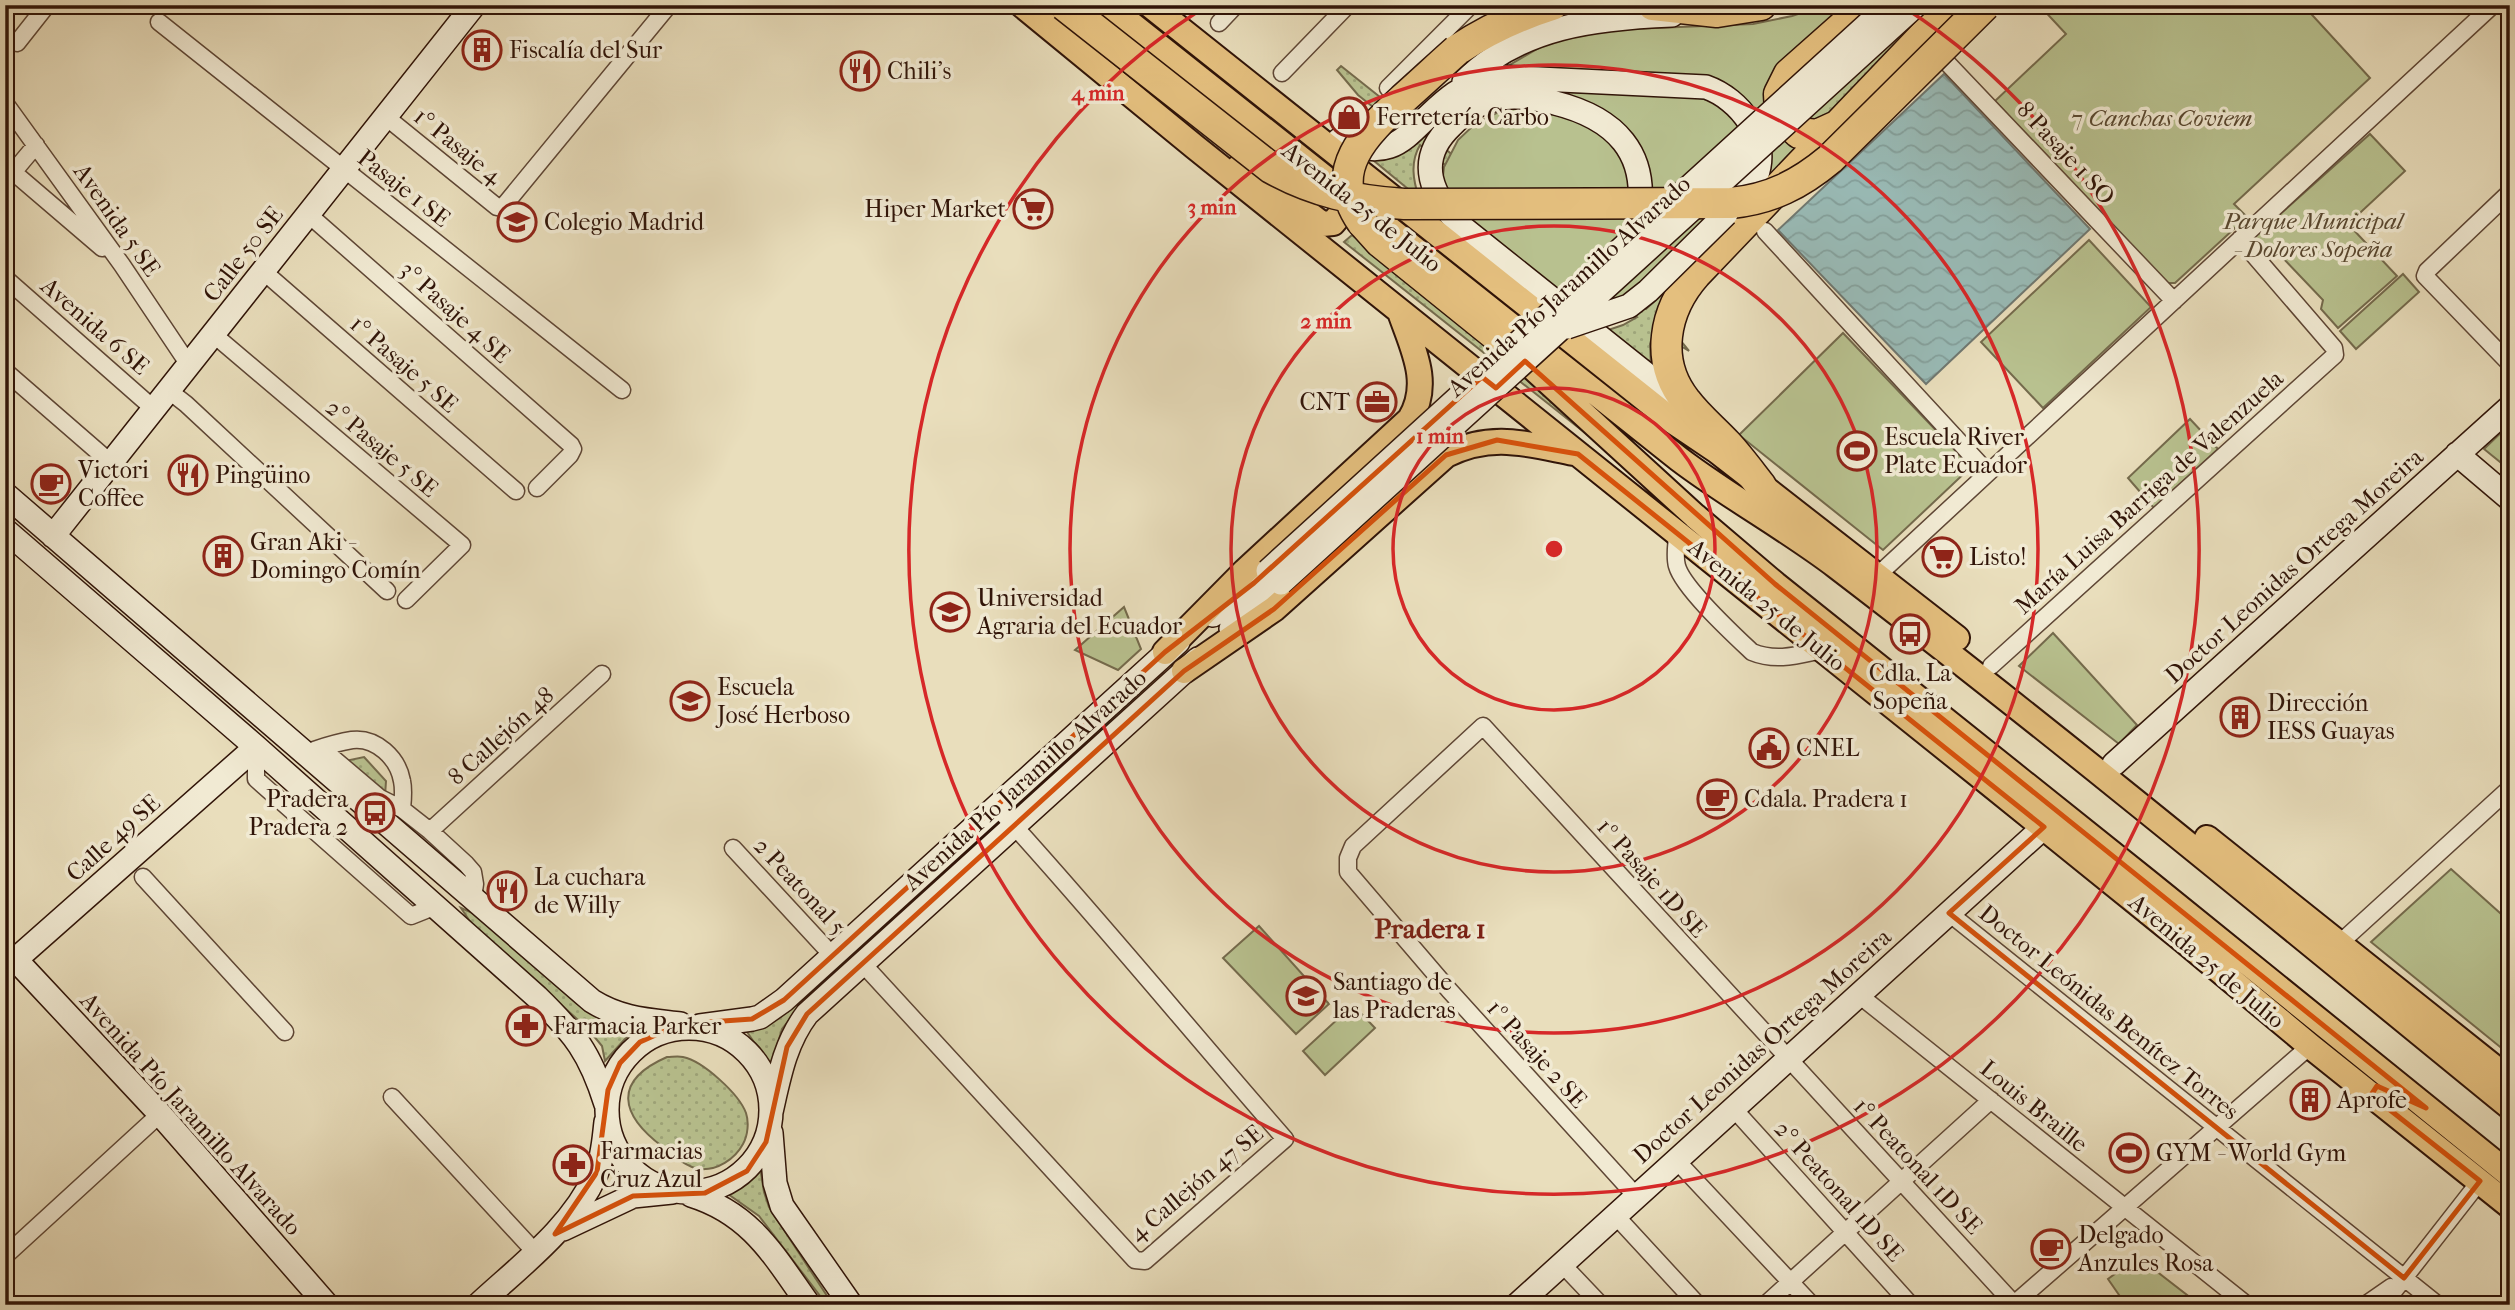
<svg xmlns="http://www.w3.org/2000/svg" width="2515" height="1310" viewBox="0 0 2515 1310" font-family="'IM FELL French Canon',serif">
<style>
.grass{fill:url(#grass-dots);stroke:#746a4c;stroke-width:2}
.park{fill:#b8c18f;stroke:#746a4c;stroke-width:2}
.water{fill:url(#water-waves);stroke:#6f7871;stroke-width:2}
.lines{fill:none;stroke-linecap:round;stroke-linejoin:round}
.street-casing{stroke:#5e4635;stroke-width:19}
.secondary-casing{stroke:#301408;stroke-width:26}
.primary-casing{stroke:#301408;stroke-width:28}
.highway-casing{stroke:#301408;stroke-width:33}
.street{stroke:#f1ead3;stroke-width:16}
.secondary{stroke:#f1ead3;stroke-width:23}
.primary{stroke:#e4bf7e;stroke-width:24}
.highway{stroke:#e4bf7e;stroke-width:30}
.secondary-bridge-casing{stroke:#301408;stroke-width:26;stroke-linecap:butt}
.highway-bridge-casing{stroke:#301408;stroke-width:33;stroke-linecap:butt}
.secondary-bridge{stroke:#f1ead3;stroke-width:23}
.highway-bridge{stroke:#e4bf7e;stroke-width:30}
.marked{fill:none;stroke:#d6520c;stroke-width:5;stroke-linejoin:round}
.ring{fill:none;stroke:#d62828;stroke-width:3.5}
.labels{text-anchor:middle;stroke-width:7;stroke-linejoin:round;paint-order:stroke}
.poi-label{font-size:24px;fill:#301408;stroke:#f1ead3;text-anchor:start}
.park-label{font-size:24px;font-style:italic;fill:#594830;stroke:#f1ead3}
.street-label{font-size:24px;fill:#301408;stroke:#f1ead3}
.quarter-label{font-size:28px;font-weight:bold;fill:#7a1f14;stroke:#f1ead3}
.centre{fill:#d62828;stroke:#f1ead3;stroke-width:3.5}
.ring-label{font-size:21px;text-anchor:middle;font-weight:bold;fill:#d62828;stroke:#f1ead3;stroke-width:7;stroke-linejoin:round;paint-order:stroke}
</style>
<defs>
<pattern id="grass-dots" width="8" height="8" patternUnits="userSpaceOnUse" patternTransform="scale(1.75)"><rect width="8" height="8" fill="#b8c18f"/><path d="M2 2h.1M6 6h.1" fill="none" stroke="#9ea57a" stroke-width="1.8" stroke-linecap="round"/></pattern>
<pattern id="water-waves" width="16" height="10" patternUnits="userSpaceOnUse" patternTransform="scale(1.75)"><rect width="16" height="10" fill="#99bbb7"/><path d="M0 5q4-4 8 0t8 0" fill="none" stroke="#84a09c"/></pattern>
</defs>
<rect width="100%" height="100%" fill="#e9debc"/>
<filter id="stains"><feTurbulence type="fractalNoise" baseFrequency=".00286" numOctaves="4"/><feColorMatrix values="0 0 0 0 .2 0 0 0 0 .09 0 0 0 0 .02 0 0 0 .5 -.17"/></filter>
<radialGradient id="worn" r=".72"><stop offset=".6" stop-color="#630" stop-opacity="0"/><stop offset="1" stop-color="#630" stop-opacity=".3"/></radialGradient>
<path class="grass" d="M 1928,5 L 1940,5 L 1836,116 L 1800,123 Z
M 1341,66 L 1646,309 L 1666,291 L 1657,318 L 1672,330 L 1689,351 L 1654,330 L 1650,344 L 1651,366 L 1605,331 L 1623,325 L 1637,317 L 1420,145 C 1410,162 1413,180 1419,198 L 1373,160 L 1396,156 L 1417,142 L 1358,95 L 1337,70 Z
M 1352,235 L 1550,395 L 1623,463 L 1344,242 Z
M 1162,674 L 1154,685 L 981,840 L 799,1008 L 782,1029 L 771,1067 L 745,1029 L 1149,679 Z
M 364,757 L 386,781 L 385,796 L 345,761 Z
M 461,908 L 475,914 L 577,1004 C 596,1017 612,1024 635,1028 L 605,1061 L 602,1046 L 588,1029 L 471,923 Z
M 667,1057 C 672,1057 678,1056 683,1057 C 703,1061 739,1094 746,1113 C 749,1122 748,1135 743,1144 C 735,1159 717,1171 699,1169 C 686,1167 673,1155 663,1147 C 620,1115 612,1081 667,1057 Z
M 760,1167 L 764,1192 L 769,1207 L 833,1305 L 827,1305 L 759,1216 L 728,1194 L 751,1179 Z"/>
<path class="park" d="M 1825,5 L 1855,5 L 1788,63 L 1813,147 L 1765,188 L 1768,175 L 1742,97 L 1508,66 L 1549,42 L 1606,30 L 1753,24 L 1792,16 Z
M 2039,5 L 2303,5 L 2370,78 L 2234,204 L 2247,217 L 2175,283 L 2162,283 L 1995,101 L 2066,34 Z
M 1542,91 L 1694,97 L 1714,101 L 1739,123 L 1747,175 L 1742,186 L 1630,296 L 1586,312 L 1463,218 L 1442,185 L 1444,167 L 1458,140 L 1476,123 Z
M 2370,134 L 2405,171 L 2348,224 L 2397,276 L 2338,328 L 2321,309 L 2323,300 L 2281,256 L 2270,259 L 2251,240 Z
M 2089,240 L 2151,307 L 2043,408 L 1981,342 Z
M 2403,274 L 2419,292 L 2356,349 L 2340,331 Z
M 1843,333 L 1971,467 L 1883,550 L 1739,435 Z
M 2190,419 L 2218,449 L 2154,508 L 2128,478 Z
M 2510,424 L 2510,459 L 2505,466 L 2484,449 Z
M 1124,607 L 1141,649 L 1118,670 L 1075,650 Z
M 2053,633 L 2137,725 L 2119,744 L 2019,666 Z
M 2451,869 L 2510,922 L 2510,1055 L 2371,942 Z
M 1259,926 L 1329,1004 L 1296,1034 L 1223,958 Z
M 1353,1005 L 1375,1028 L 1325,1075 L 1303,1051 Z
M 2138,1257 L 2200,1305 L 2126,1305 L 2108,1279 Z"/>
<path class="water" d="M 1944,74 L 2090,229 L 1926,384 L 1778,230 Z"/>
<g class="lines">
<g class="street-casing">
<path id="street" d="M 159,22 L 622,390
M 1219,23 L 1236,5
M 17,43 L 47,5
M 1934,49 L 2174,301
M 1282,73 L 1348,5
M 1388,88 L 1471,5
M 5,103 L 122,265 L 189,365
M 386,117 L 497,207 L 502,208 L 669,5
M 5,165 L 102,248
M 5,182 L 36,145
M 2510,192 L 2427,271 L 2425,276 L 2510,364
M 308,214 L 571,445 L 573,449 L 570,455 L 537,488
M 1765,231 L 1988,473
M 263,271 L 516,491
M 5,278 L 154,409
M 213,334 L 462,545 L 406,600
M 5,371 L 111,463
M 168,390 L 186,404 L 387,591
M 1677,533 C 1677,543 1674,556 1677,566 C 1683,588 1734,635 1752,652 C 1776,662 1798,655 1822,650
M 1878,575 L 2493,5
M 1991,666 L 2335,355 L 2334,348 L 2240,239
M 256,747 L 256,779 L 411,916 L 436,906
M 321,748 L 380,798 L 402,809 L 430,831 L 466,864 L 473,872 L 475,884 L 473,898
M 314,750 C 326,746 339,742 352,740 C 376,737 398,758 402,781 C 404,790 403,799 402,809
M 430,831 L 602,674
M 733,848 L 832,955
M 143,877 L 285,1032
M 1949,913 L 2438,1305
M 2340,943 L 2510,788
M 862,963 L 1135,1260 L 1145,1261 L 1285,1139 C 1188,1028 1095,914 996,806
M 1859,995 L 2247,1305
M 392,1097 L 535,1252
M 1733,1108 L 1911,1305
M 1676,1160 L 1812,1305
M 1636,1196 L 1449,990 L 1348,872 L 1348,858 L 1353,846 L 1483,726 L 2014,1304
M 1615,1215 L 1698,1305
M 5,1256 L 160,1114
M 1562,1264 L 1601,1305
M 1765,1305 L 1991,1100
M 2013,1305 L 2310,1046
M 2365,1305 L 2391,1287
M 2383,1305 L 2480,1181"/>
</g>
<g class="secondary-casing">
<path id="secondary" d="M 1464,82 C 1520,26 1597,18 1672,15
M 1339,140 C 1399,166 1407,130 1450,97 C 1464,86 1482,80 1500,77 L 1706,87 C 1740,99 1771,139 1756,177 C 1752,188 1740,198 1732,207
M 1638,218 C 1650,153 1615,118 1555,103 C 1536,99 1516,94 1496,99 C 1478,103 1463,113 1451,126 C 1414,161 1432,197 1463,228 L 1681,402
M 2457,454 L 2510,499
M 5,494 L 592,1001 C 621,1019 647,1020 680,1024
M 5,530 L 256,747 L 537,997 C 575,1034 590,1053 606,1104
M 53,536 L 474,5
M 1213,615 L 1268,571
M 1231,629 L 1281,583
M 2114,764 L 2510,407
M 16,960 L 160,1114 L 327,1305
M 5,969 L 256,747
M 700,1026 L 752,1019 L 760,1017 L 784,1000 L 1178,642
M607 1110a82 82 0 1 1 164 0a82 82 0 1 1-164 0Z
M 771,1112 C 779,1077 785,1043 807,1014 L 1198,659
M 771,1133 L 775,1183 L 782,1206 L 851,1305
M 691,1195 C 752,1214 774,1256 809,1305
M 563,1229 L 633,1196 L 672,1192
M 478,1305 C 520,1266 572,1228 596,1174 C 603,1158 604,1139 606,1122
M 1517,1305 L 2044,827"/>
</g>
<g class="primary-casing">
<path id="primary" d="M 1022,5 L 1195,147 L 1985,780 L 2183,940 L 2310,1046 L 2510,1206
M 1107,5 L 1679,459 C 1729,497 1786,528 1836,566 C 2065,741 2287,925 2510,1107
M 1150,5 L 1674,422 L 1717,451 L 1957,638
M 1238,168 L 1280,192 L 1322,224 L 1333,223 L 1344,210 L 1341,199 L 1330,189
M 1511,348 L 1695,516 L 1775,584 L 2149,883 L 2510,1175
M 1165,652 L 1245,571 L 1410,419 C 1432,383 1412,347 1400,312
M 1184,671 L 1274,609 L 1446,455 C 1492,432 1527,444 1574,453
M 2207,838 L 2510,1080"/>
</g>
<g class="highway-casing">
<path id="highway" d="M 1653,5 L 1717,12 L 1761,5
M 1457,50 C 1487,30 1517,16 1552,5
M 1839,125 L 1817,135 L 1799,133 L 1784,119 L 1780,112 L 1779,94 L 1789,74 L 1867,5
M 1362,222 L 1380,242 L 1504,342
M 1761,486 C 1750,472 1739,457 1727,444 C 1713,429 1698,417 1686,401 C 1654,361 1664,310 1696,274 L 1953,5"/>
</g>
<use href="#street" class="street"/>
<use href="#secondary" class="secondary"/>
<use href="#primary" class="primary"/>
<use href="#highway" class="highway"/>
<g class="secondary-bridge-casing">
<path id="secondary-bridge" d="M 1567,327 L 1629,306 L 1648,291 L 1726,214
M 1268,571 L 1889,5
M 1281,583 L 1916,5"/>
</g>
<g class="highway-bridge-casing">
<path id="highway-bridge" d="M 1064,5 L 1271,168 C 1314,192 1356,201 1404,204 L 1731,203 C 1771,199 1800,184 1830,159 L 1985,5
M 1362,222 C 1325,169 1367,132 1404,98 C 1422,82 1439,66 1457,50"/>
</g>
<use href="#secondary-bridge" class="secondary-bridge"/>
<use href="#highway-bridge" class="highway-bridge"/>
</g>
<path class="marked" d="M 1525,361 L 1775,584 L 2426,1108 L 2377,1086 L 2371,1095 L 2480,1181 L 2404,1278 L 1949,913 L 2044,827 L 1578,454 L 1497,440 L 1446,455 L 1274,609 L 1184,671 L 807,1014 L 787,1047 L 766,1142 L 747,1171 L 705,1193 L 633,1196 L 555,1234 L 597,1172 L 608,1090 L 620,1063 L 640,1042 L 680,1024 L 752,1019 L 784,1000 L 1165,652 L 1254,583 L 1482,377 L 1496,388 Z"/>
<g class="ring">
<circle cx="1554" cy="549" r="161"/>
<circle cx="1554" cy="549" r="323"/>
<circle cx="1554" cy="549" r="484"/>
<path d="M1905 8A645 645 0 1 1 1203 8"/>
</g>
<defs>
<g id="building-ring" transform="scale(2.0125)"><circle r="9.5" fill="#f1ead3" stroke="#8f2418" stroke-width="1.5"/><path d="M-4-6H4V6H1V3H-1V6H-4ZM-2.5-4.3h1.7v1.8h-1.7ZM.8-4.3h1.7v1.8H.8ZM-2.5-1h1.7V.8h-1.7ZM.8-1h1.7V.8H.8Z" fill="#8f2418"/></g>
<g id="restaurant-ring" transform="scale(2.0125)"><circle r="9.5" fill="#f1ead3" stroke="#8f2418" stroke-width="1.5"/><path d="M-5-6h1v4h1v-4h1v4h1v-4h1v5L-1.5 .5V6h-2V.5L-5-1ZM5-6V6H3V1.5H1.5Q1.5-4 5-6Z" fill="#8f2418"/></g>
<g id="shop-ring" transform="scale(2.0125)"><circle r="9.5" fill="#f1ead3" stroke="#8f2418" stroke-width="1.5"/><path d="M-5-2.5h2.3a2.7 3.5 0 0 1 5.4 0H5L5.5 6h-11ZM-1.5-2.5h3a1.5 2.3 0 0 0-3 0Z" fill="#8f2418"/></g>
<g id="supermarket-ring" transform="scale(2.0125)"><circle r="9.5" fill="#f1ead3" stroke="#8f2418" stroke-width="1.5"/><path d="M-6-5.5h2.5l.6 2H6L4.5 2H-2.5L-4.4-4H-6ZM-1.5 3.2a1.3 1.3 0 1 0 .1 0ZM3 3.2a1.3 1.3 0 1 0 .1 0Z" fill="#8f2418"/></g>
<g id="school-ring" transform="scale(2.0125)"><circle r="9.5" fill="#f1ead3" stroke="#8f2418" stroke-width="1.5"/><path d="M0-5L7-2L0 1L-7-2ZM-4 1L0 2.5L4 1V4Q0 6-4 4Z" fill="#8f2418"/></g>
<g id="office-ring" transform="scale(2.0125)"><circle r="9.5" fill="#f1ead3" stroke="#8f2418" stroke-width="1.5"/><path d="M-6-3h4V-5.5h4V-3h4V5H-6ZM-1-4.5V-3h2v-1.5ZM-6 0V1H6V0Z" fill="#8f2418"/></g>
<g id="stadium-ring" transform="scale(2.0125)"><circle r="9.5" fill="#f1ead3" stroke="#8f2418" stroke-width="1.5"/><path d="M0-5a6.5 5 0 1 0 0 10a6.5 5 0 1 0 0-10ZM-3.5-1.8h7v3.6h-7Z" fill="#8f2418"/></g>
<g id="cafe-ring" transform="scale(2.0125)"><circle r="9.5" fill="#f1ead3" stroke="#8f2418" stroke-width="1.5"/><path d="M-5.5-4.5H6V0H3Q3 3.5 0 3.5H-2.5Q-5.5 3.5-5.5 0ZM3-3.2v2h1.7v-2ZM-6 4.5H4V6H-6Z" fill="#8f2418"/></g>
<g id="university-ring" transform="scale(2.0125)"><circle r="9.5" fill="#f1ead3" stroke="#8f2418" stroke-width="1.5"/><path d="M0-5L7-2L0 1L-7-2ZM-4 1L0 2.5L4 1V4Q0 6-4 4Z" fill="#8f2418"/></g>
<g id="bus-ring" transform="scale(2.0125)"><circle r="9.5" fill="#f1ead3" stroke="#8f2418" stroke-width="1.5"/><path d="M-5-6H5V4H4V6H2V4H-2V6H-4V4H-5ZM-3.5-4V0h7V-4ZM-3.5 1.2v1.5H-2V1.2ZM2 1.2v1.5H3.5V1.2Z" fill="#8f2418"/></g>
<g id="civic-ring" transform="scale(2.0125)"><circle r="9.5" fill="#f1ead3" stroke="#8f2418" stroke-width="1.5"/><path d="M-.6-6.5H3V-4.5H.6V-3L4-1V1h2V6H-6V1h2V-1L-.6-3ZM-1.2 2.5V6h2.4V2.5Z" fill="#8f2418"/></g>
<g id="pharmacy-ring" transform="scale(2.0125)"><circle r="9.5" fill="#f1ead3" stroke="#8f2418" stroke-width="1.5"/><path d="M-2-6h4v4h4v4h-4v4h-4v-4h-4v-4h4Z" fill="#8f2418"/></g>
</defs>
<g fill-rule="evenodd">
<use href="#building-ring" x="482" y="50"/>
<use href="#restaurant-ring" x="860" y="71"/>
<use href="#shop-ring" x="1349" y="117"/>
<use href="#supermarket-ring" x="1033" y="209"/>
<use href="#school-ring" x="517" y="222"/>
<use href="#office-ring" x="1377" y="402"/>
<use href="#stadium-ring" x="1857" y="451"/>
<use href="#restaurant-ring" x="188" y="475"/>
<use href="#cafe-ring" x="51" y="484"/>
<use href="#building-ring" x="223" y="556"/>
<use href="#supermarket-ring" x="1942" y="557"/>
<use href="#university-ring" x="950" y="612"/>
<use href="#bus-ring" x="1910" y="634"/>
<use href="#school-ring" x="690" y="701"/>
<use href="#building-ring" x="2240" y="717"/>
<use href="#civic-ring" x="1769" y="748"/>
<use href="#cafe-ring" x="1717" y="799"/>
<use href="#bus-ring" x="375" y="813"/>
<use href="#restaurant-ring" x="507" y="891"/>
<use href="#university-ring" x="1306" y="996"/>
<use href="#pharmacy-ring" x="526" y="1026"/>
<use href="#building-ring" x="2310" y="1100"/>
<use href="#stadium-ring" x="2129" y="1153"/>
<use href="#pharmacy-ring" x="573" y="1165"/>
<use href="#cafe-ring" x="2051" y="1249"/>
</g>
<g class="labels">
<g class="poi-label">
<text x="509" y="58">Fiscalía del Sur</text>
<text x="887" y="79">Chili's</text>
<text x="1376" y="125">Ferretería Carbo</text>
<text x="1006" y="217" text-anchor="end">Hiper Market</text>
<text x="544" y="230">Colegio Madrid</text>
<text x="1350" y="410" text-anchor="end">CNT</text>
<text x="1884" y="445">Escuela River<tspan x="1884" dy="28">Plate Ecuador</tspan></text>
<text x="78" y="478">Victori<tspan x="78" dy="28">Coffee</tspan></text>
<text x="215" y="483">Pingüino</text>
<text x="250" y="550">Gran Aki -<tspan x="250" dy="28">Domingo Comín</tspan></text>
<text x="1969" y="565">Listo!</text>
<text x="977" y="606">Universidad<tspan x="977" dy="28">Agraria del Ecuador</tspan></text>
<text x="1910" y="681" text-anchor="middle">Cdla. La<tspan x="1910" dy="28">Sopeña</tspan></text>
<text x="717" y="695">Escuela<tspan x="717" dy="28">José Herboso</tspan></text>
<text x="2267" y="711">Dirección<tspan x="2267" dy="28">IESS Guayas</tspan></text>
<text x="1796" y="756">CNEL</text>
<text x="348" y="807" text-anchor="end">Pradera<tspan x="348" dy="28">Pradera 2</tspan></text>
<text x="1744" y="807">Cdala. Pradera 1</text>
<text x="534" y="885">La cuchara<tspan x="534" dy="28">de Willy</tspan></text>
<text x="1333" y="990">Santiago de<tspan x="1333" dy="28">las Praderas</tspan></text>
<text x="553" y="1034">Farmacia Parker</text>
<text x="2337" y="1108">Aprofe</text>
<text x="600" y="1159">Farmacias<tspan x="600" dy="28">Cruz Azul</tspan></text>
<text x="2156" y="1161">GYM - World Gym</text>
<text x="2078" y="1243">Delgado<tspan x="2078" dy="28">Anzules Rosa</tspan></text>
</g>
<g class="park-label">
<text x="2162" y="126">7 Canchas Coviem</text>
<text x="2313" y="229">Parque Municipal<tspan x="2313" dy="28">- Dolores Sopeña</tspan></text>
</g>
<g class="street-label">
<text transform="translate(458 146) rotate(39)" y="8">1° Pasaje 4</text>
<text transform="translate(2066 153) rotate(47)" y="8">8 Pasaje 1 SO</text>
<text transform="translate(404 188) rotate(38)" y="8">Pasaje 1 SE</text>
<text transform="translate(1362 207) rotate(38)" y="8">Avenida 25 de Julio</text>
<text transform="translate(117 220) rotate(55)" y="8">Avenida 5 SE</text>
<text transform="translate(243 254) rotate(-52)" y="8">Calle 50 SE</text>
<text transform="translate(1569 286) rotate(-42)" y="8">Avenida Pío Jaramillo Alvarado</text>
<text transform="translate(455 312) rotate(42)" y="8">3° Pasaje 4 SE</text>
<text transform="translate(95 326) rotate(41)" y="8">Avenida 6 SE</text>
<text transform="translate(404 364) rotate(41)" y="8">1° Pasaje 5 SE</text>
<text transform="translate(382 448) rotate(40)" y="8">2° Pasaje 5 SE</text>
<text transform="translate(2149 492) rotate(-42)" y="8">María Luisa Barriga de Valenzuela</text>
<text transform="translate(2294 566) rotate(-42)" y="8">Doctor Leonidas Ortega Moreira</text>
<text transform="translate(1767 605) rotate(39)" y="8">Avenida 25 de Julio</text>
<text transform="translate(501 736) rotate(-42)" y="8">8 Callejón 48</text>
<text transform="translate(1025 780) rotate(-42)" y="8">Avenida Pío Jaramillo Alvarado</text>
<text transform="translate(113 838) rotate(-42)" y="8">Calle 49 SE</text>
<text transform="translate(1652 878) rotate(48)" y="8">1º Pasaje 1D SE</text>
<text transform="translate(800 886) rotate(47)" y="8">2 Peatonal 5</text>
<text transform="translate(2207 961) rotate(40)" y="8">Avenida 25 de Julio</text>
<text transform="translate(2109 1012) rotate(39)" y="8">Doctor Leónidas Benítez Torres</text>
<text transform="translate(1762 1046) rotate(-42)" y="8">Doctor Leonidas Ortega Moreira</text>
<text transform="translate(1537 1054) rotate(48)" y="8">1º Pasaje 2 SE</text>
<text transform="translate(2034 1106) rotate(39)" y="8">Louis Braille</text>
<text transform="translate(191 1114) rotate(48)" y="8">Avenida Pío Jaramillo Alvarado</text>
<text transform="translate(1918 1166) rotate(47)" y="8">1° Peatonal 1D SE</text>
<text transform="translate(1196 1183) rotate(-40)" y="8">4 Callejón 47 SE</text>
<text transform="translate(1839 1191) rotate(48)" y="8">2° Peatonal 1D SE</text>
</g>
<g class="quarter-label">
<text x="1430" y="938">Pradera 1</text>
</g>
</g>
<circle cx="1554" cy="549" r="10" class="centre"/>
<g class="ring-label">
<text x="1098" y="100">4 min</text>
<text x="1212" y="214">3 min</text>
<text x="1326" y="328">2 min</text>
<text x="1440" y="443">1 min</text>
</g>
<rect width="2515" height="1310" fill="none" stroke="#e9debc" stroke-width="28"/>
<rect x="7" y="7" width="2501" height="1296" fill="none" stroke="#301408" stroke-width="3.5"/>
<rect x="14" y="14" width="2487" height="1282" fill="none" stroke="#301408" stroke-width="2"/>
<rect width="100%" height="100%" filter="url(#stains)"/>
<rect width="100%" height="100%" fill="url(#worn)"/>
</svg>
